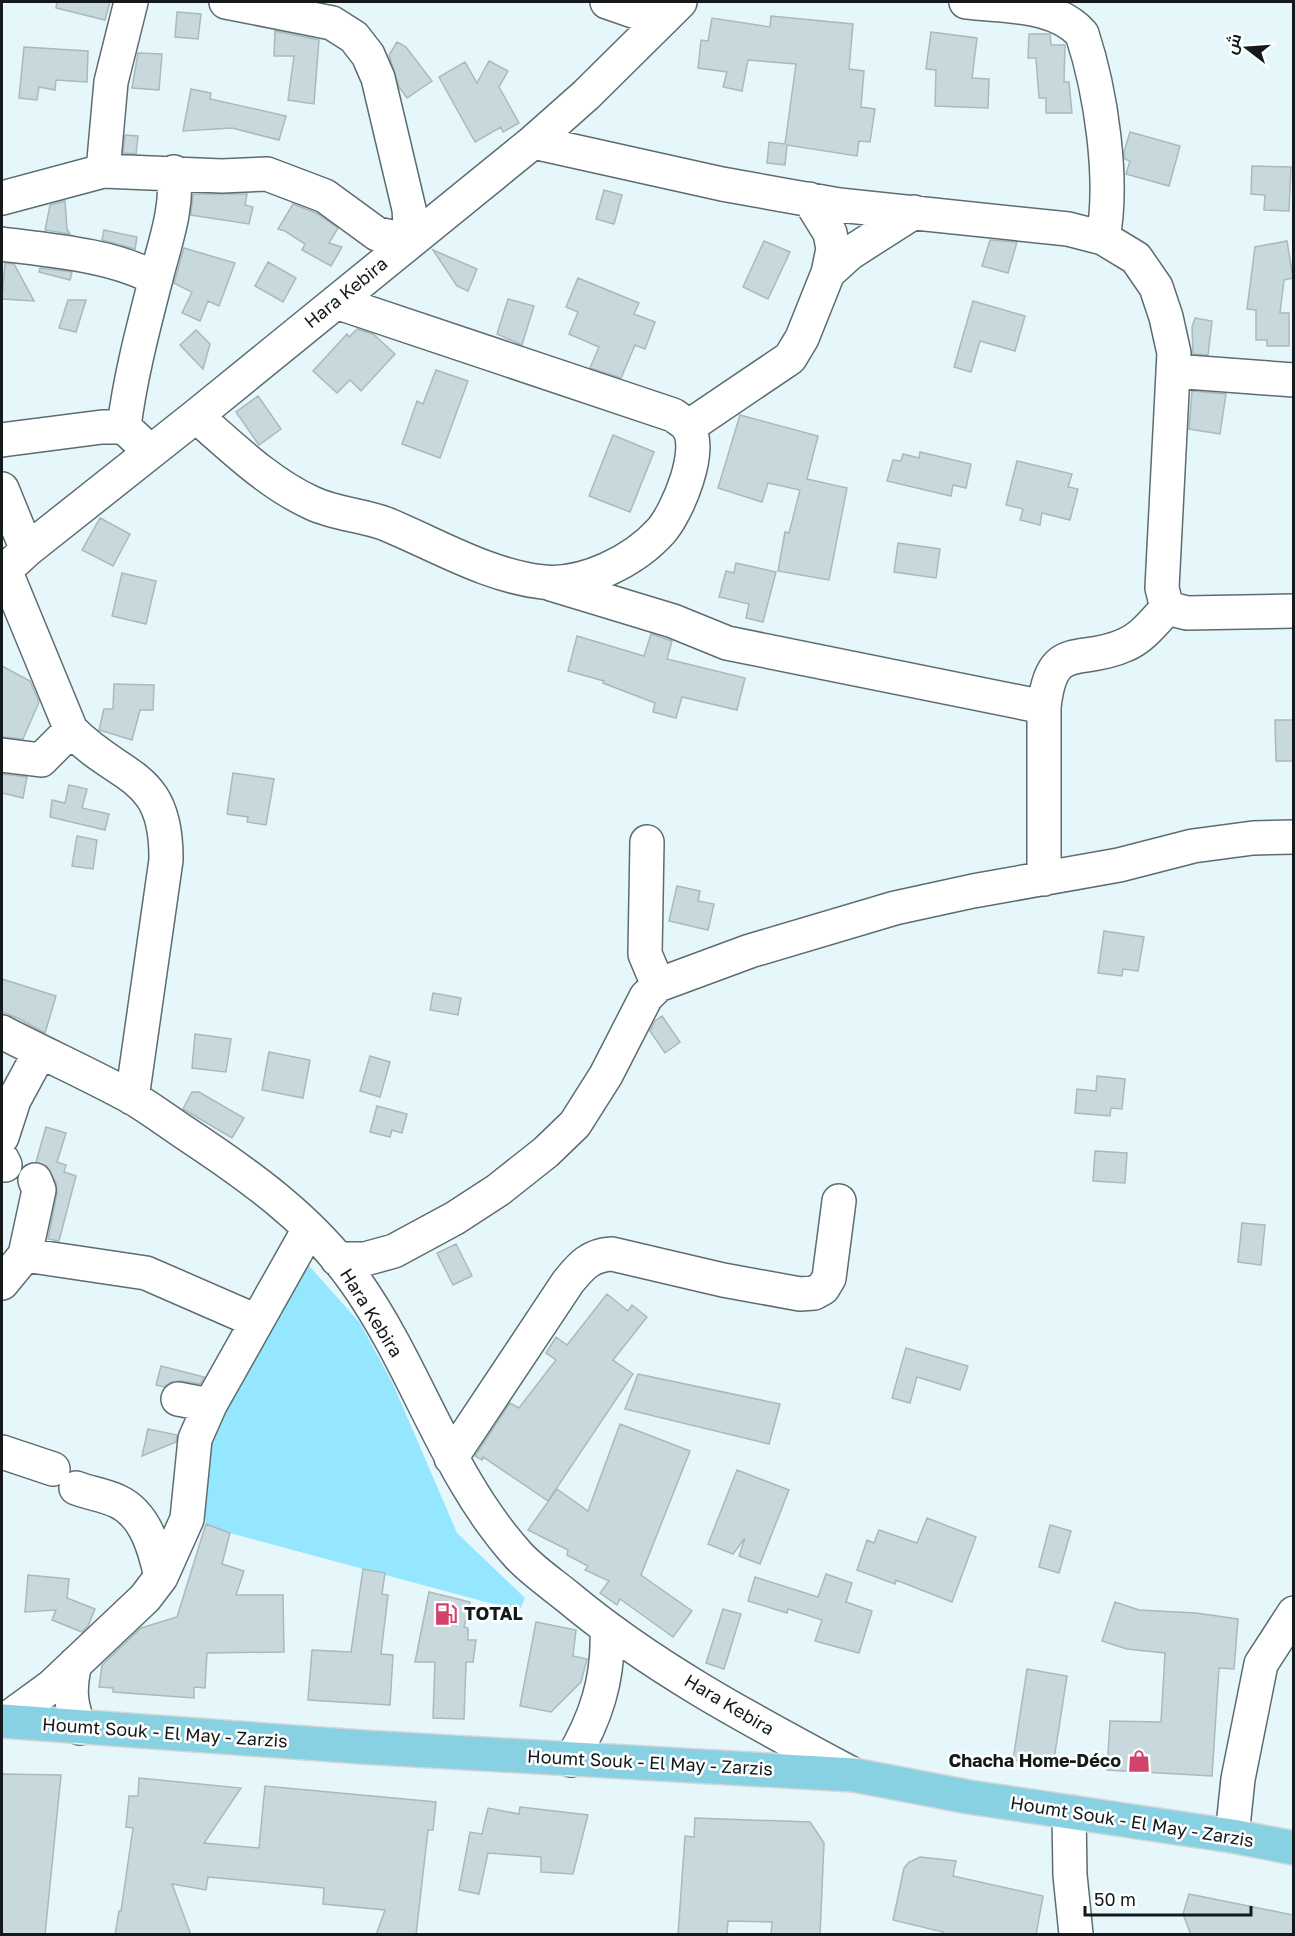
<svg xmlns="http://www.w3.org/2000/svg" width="1295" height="1936" viewBox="0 0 1295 1936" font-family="'Golos Text',Cairo,sans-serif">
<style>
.green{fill:#94e7fe}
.building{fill:#c8d9dd;stroke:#a9b9be;stroke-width:1.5}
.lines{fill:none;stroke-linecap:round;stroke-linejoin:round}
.minor-casing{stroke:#5d6c71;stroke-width:36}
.major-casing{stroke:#d5d6d6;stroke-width:36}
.minor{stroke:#fff;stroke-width:33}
.major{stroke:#87d1e3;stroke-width:33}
.labels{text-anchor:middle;stroke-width:5;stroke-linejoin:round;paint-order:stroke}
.street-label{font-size:18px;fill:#141a1c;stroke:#fff}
.poi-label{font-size:18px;font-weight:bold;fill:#141a1c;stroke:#fff;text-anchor:start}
</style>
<rect width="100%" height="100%" fill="#e6f7fc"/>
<path class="green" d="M 303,1259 L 360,1323 L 393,1384 L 457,1533 L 525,1598 L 519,1611 L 230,1533 L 206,1524 L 202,1494 L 204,1441 Z"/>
<path class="building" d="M 57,2 L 110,2 L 105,20 L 56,8 Z
M 177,12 L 201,14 L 198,39 L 175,37 Z
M 771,16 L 853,24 L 849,69 L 864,71 L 861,107 L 875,109 L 870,142 L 859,141 L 857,156 L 787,145 L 785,165 L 767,163 L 769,142 L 785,144 L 796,64 L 748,60 L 742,91 L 723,87 L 727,72 L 698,68 L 701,40 L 708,41 L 712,18 L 770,27 Z
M 275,31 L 319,40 L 314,104 L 288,100 L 294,56 L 274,56 Z
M 931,32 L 977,38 L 972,78 L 989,79 L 988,108 L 935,106 L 936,70 L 926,69 Z
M 1029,34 L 1050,34 L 1051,45 L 1065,45 L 1064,82 L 1069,82 L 1072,113 L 1046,113 L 1046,98 L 1039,98 L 1036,58 L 1028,58 Z
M 397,42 L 406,47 L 432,81 L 407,98 L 399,87 L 389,55 Z
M 24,47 L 88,51 L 87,82 L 56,80 L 55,90 L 39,87 L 37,100 L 19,98 Z
M 138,53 L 162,54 L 159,90 L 132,88 Z
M 489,61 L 508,71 L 499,87 L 519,123 L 503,132 L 501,127 L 475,142 L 439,77 L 465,62 L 477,83 Z
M 191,89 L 211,93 L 210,99 L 286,116 L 279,140 L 232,128 L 183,131 Z
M 1130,132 L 1180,146 L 1169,186 L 1126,174 L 1130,161 L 1125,159 L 1124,152 Z
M 125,135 L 138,136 L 136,154 L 123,153 Z
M 1252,166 L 1291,167 L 1289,211 L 1264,210 L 1265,195 L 1251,194 Z
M 604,190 L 622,195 L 614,224 L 596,219 Z
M 193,194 L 247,194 L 245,205 L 253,207 L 249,224 L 191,215 Z
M 65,201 L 67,229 L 70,234 L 45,230 L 50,205 Z
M 293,204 L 316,213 L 338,228 L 329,243 L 342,247 L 331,266 L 302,250 L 305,244 L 285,231 L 278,229 Z
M 104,230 L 137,237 L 135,249 L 102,240 Z
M 990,240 L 1017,242 L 1008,273 L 982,266 Z
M 764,241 L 790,252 L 768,299 L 743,287 Z
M 1287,241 L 1293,278 L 1284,280 L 1280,313 L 1289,313 L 1289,346 L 1267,346 L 1267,340 L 1256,340 L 1256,310 L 1247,309 L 1255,247 Z
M 184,248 L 235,263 L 219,306 L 208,301 L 200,321 L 182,313 L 192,292 L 174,283 Z
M 433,250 L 477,269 L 468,291 L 457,286 Z
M 268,262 L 296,278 L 283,302 L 255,286 Z
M 5,263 L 14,264 L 34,301 L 2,299 Z
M 40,268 L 58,270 L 72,272 L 70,280 L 39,272 Z
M 578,278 L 639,303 L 634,314 L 655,322 L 645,349 L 635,345 L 621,378 L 590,368 L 599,347 L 569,334 L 578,312 L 566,307 Z
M 508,299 L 534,306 L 522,345 L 497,334 Z
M 68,300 L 86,300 L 76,332 L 59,328 Z
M 973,301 L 1025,316 L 1015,351 L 980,341 L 971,372 L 954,367 Z
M 1195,318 L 1212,321 L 1208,355 L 1193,354 L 1192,327 Z
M 357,329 L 373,334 L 395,354 L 361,391 L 350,380 L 337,393 L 313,371 L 347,334 L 349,337 Z
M 196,330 L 210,344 L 203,369 L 180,345 Z
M 436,370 L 468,381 L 440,458 L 402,444 L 417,401 L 423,404 Z
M 1192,391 L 1226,394 L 1220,434 L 1189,429 Z
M 258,396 L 281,429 L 259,445 L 236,412 Z
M 740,415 L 818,436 L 807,479 L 847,488 L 829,580 L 778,571 L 785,532 L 789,533 L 800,490 L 768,483 L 762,502 L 718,488 Z
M 613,435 L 654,452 L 630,512 L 589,496 Z
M 920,452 L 971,464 L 966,488 L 953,485 L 951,496 L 887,481 L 893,460 L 901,461 L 903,454 L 919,458 Z
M 1017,461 L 1072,474 L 1068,487 L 1078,489 L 1070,520 L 1042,513 L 1040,525 L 1020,520 L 1023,509 L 1006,505 Z
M 100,518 L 130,534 L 113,566 L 82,550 Z
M 898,543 L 940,549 L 936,578 L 894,572 Z
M 736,563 L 776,572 L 763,622 L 746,618 L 749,604 L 719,597 L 726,571 L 734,573 Z
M 122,573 L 156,581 L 146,624 L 112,616 Z
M 651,634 L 672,641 L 667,659 L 745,678 L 737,710 L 682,697 L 676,718 L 653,712 L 655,703 L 603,683 L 604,681 L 568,671 L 577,636 L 644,656 Z
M 2,666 L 30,681 L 39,702 L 23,739 L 2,737 Z
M 114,684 L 154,685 L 153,710 L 140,710 L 132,740 L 99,730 L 104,709 L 113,709 Z
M 1275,720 L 1293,720 L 1293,761 L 1276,761 Z
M 233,773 L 274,779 L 266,825 L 247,822 L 248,817 L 227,814 Z
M 2,774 L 27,777 L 23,798 L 2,793 Z
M 69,785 L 87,789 L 82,808 L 109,814 L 105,830 L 50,817 L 52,800 L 65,803 Z
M 77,836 L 97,840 L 93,869 L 72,866 Z
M 677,886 L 700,891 L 698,901 L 714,904 L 708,930 L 669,921 Z
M 1104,931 L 1144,937 L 1138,971 L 1123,969 L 1122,976 L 1098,973 Z
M 2,979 L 56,996 L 45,1033 L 18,1018 L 2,1012 Z
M 433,993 L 461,998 L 458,1015 L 430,1010 Z
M 662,1016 L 680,1042 L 665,1053 L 650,1031 L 655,1021 Z
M 195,1034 L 231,1039 L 226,1072 L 192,1068 Z
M 269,1052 L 310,1060 L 303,1098 L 262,1090 Z
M 370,1056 L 390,1062 L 380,1097 L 360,1091 Z
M 1097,1076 L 1125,1079 L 1122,1109 L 1111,1108 L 1110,1116 L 1075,1113 L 1077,1089 L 1096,1091 Z
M 192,1092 L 199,1092 L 244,1118 L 232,1138 L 183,1109 Z
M 377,1106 L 407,1114 L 402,1133 L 392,1130 L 390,1137 L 370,1132 Z
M 46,1127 L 66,1133 L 57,1162 L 66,1165 L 64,1172 L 76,1176 L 59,1241 L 48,1239 L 57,1194 L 56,1183 L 47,1166 L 36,1162 Z
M 1095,1151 L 1127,1153 L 1125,1183 L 1093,1181 Z
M 1242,1223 L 1265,1225 L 1261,1265 L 1238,1262 Z
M 456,1244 L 472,1276 L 453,1285 L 437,1253 Z
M 607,1294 L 628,1311 L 632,1305 L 647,1317 L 613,1360 L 633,1374 L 548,1501 L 483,1457 L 482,1460 L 475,1456 L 510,1403 L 519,1408 L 556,1360 L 546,1353 L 556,1337 L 567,1345 Z
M 906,1348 L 968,1366 L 960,1390 L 917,1377 L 910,1403 L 892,1398 Z
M 161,1366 L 204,1377 L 200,1384 L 181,1381 L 171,1382 L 164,1387 L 156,1385 Z
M 638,1374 L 780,1404 L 769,1444 L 625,1409 Z
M 620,1424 L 690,1451 L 641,1575 L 692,1611 L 673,1637 L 620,1599 L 617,1605 L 600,1593 L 609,1581 L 585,1570 L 588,1566 L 567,1555 L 568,1550 L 528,1530 L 557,1489 L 588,1511 Z
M 148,1429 L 177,1435 L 176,1442 L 142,1456 Z
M 737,1470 L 789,1490 L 760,1564 L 739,1556 L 745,1538 L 733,1554 L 708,1544 Z
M 927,1518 L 976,1537 L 952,1602 L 896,1580 L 895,1584 L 857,1570 L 867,1540 L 874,1543 L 879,1530 L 917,1543 Z
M 206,1524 L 230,1533 L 222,1564 L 244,1571 L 236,1595 L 283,1595 L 284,1652 L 207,1653 L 205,1688 L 194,1687 L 194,1698 L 113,1692 L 113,1688 L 99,1687 L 102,1665 L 141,1628 L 177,1617 Z
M 1050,1525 L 1071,1531 L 1059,1573 L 1039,1567 Z
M 363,1569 L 385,1573 L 382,1594 L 388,1595 L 381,1654 L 393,1655 L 390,1705 L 308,1700 L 312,1650 L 351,1652 Z
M 826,1574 L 852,1583 L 846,1602 L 872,1611 L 859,1653 L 815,1641 L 822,1620 L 788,1609 L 787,1613 L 748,1601 L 755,1577 L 818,1597 Z
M 28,1575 L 69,1579 L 67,1598 L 95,1609 L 88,1626 L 82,1632 L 52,1620 L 56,1610 L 25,1612 Z
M 429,1592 L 470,1602 L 464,1627 L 468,1628 L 468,1640 L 476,1640 L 473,1662 L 466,1662 L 464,1719 L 433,1718 L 435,1662 L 415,1662 Z
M 1115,1602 L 1139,1610 L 1196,1613 L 1238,1619 L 1234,1669 L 1219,1668 L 1212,1776 L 1107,1770 L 1110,1721 L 1161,1722 L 1164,1671 L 1165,1653 L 1127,1649 L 1102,1641 Z
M 723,1609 L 741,1614 L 724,1669 L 706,1663 Z
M 536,1622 L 576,1630 L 573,1656 L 587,1659 L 581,1682 L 551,1712 L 520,1706 Z
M 1027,1669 L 1067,1676 L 1053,1766 L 1013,1760 Z
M 2,1774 L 61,1775 L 45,1935 L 2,1935 Z
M 139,1778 L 241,1788 L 204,1843 L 259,1848 L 265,1786 L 436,1802 L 433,1830 L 428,1830 L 416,1935 L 376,1935 L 385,1910 L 323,1904 L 324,1888 L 208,1877 L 206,1890 L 172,1884 L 191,1935 L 115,1935 L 119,1911 L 121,1911 L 133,1828 L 126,1827 L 129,1796 L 138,1796 Z
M 520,1807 L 588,1815 L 573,1874 L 541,1872 L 541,1857 L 488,1853 L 479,1894 L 459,1890 L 470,1832 L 482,1834 L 488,1808 L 519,1814 Z
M 695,1818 L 810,1822 L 824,1843 L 820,1935 L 771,1935 L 772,1922 L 728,1921 L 727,1935 L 678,1935 L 685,1836 L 694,1837 Z
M 920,1857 L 956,1861 L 953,1876 L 1043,1896 L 1036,1935 L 943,1935 L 943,1932 L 893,1920 L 904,1868 L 909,1862 Z
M 1189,1894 L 1293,1915 L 1293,1935 L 1191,1935 L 1183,1914 Z"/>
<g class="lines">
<g class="minor-casing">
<path id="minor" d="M 607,2 L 659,20
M 966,2 C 1004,7 1055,3 1082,34 C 1101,92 1114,179 1103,238
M 533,142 L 722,184 L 839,205 L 1068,229 L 1103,238 L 1136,258 L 1156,287 L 1166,317 L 1174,353 L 1162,588 L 1167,608
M 103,171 L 111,82 L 131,2
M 2,198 L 103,171 L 222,176 L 267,174 L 325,196 L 377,234 L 411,241 L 409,209 L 378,78 L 368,55 L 354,37 L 332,23 L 226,2
M 2,244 C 49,250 114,255 156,279
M 828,273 L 850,253 L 914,212
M 1173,371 L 1294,380
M 196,416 C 232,447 268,483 312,503 C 335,514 362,515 386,524 C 437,545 488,576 543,582 C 584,586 634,561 661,531 C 677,513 705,448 687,426 C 684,422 677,418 673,415 L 336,302
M 124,427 C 130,378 143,329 155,282 C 164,245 178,211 174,172
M 688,427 L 790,358 L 802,338 L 828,273 L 833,249 L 830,233 L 809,199
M 2,440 L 102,427 L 124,427 L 140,442
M 2,489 L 27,550
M 5,570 L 71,730 C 120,781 167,771 166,860 L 132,1098
M 2,573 L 27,550 L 196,416 L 533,142 L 586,95 L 680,2
M 551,584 L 673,621 L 727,643 L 1044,707
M 1167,608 L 1187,613 L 1294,611
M 2,755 L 41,760 L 71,730
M 647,842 L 645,954 L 658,985
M 1044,879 L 1044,707 C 1052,638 1079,666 1125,645 C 1142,638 1154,622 1167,608
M 2,1032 C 44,1054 89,1074 131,1097 C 150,1108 167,1121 185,1133 C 247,1174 311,1219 355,1281 C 417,1368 446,1476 519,1556 C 533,1571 552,1584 568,1597 C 654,1669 755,1722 854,1775
M 2,1137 L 14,1100 L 40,1052
M 2,1159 L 5,1165
M 25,1255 L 39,1190 L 35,1180
M 337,1259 L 365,1259 L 394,1251 L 455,1218 L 498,1190 L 546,1152 L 575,1124 L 606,1075 L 646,997 L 658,985 L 750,951 L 895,908 L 973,891 L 1119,865 L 1193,846 L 1253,838 L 1294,837
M 2,1283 L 25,1255 L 146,1273 L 256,1321
M 178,1399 L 210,1405
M 2,1452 L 53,1469
M 451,1458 L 568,1282 C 581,1266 590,1255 612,1254 L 723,1280 L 800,1294 L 814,1293 L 823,1288 L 829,1278 L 839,1201
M 76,1488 C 89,1493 104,1495 117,1501 C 146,1514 155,1550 161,1577
M 75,1664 C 69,1688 70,1705 80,1728
M 4,1721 L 52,1686 L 145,1598 L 161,1577 L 187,1519 L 195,1439 L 210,1405 L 309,1229
M 571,1760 C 596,1719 609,1678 607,1630
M 1069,1812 L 1070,1875 L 1076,1934
M 1232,1836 L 1238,1779 L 1261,1664 L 1294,1613"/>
</g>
<g class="major-casing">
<path id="major" d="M 2,1721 L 362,1747 L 854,1775 L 969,1797 L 1232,1836 L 1294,1848"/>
</g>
<use href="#minor" class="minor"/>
<use href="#major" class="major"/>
</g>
<defs>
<g id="fuel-bare" transform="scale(1.8)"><path d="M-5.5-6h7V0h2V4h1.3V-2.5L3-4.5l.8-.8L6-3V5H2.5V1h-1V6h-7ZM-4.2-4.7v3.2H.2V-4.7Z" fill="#d1436b" stroke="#fff" stroke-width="2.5" paint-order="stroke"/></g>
<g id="shop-bare" transform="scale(1.8)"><path d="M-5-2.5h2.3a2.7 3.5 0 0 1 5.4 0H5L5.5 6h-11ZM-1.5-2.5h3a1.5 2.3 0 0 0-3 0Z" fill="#d1436b" stroke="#fff" stroke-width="2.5" paint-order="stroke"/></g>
</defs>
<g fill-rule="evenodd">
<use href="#fuel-bare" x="446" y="1614"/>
<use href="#shop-bare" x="1139" y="1761"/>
</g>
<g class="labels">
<g class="street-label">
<text transform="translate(346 293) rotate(-39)" y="6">Hara Kebira</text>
<text transform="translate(371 1313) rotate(58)" y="6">Hara Kebira</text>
<text transform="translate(729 1705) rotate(31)" y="6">Hara Kebira</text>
<text transform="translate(165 1733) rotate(4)" y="6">Houmt Souk - El May - Zarzis</text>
<text transform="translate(650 1763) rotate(3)" y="6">Houmt Souk - El May - Zarzis</text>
<text transform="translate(1132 1822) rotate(9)" y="6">Houmt Souk - El May - Zarzis</text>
</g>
<g class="poi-label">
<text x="464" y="1620">TOTAL</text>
<text x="1121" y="1767" text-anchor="end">Chacha Home-Déco</text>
</g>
</g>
<rect width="1295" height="1936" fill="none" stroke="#141a1c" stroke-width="6"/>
<g transform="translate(1247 48) rotate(287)" stroke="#ffffff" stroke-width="4.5" paint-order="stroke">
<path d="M0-4.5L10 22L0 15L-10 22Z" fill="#141a1c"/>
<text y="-9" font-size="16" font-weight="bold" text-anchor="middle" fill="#141a1c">ش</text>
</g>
<path d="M1085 1906v9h166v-9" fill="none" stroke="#141a1c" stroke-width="3"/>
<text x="1094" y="1906" font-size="18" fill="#141a1c" stroke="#ffffff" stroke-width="4.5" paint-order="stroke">50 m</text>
</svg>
